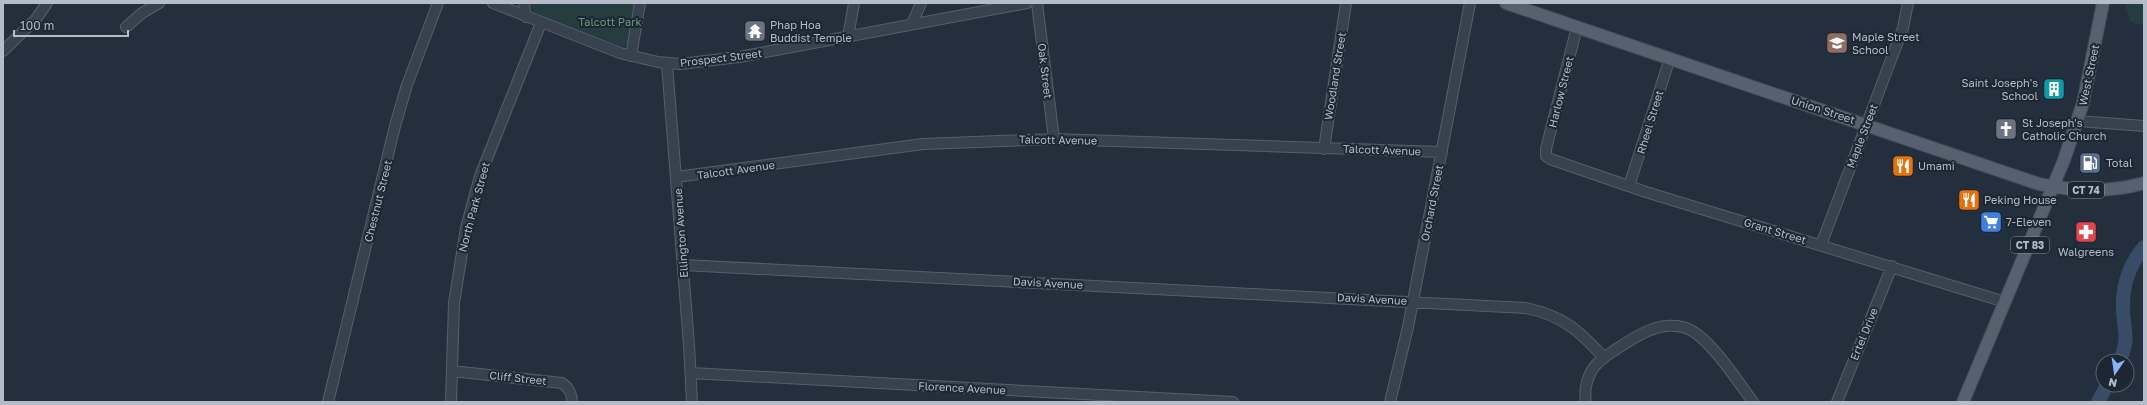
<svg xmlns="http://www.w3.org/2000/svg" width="2147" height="405" viewBox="0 0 2147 405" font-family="'Golos Text',sans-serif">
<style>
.green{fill:#263c3f}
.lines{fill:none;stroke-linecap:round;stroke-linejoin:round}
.river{stroke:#394c67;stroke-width:14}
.minor-casing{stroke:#565f6c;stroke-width:12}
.major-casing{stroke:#414a57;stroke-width:14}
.minor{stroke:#38414e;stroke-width:10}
.major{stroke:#56606e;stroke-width:12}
.labels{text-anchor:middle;stroke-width:4;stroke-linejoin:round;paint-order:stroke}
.shield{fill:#1d2633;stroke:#878f9c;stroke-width:1}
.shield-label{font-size:10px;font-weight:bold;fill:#b4bcc9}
.park-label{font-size:11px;fill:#6b9a76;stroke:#1d2633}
.poi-label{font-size:11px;fill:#b4bcc9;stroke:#1d2633;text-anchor:start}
.street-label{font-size:11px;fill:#b4bcc9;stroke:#1d2633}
</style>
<rect width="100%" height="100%" fill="#242f3e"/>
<path class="green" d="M 530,3 L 634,3 L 628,43 L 623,47 L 541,18 L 534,12 Z
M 2125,3 L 2144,3 L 2144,24 L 2136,24 L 2130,21 Z"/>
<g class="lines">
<path class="river" d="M 2119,361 C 2130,341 2124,331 2123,310 C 2122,286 2129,265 2144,247
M 2098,402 L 2107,385"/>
<g class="minor-casing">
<path id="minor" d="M 493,3 L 620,53 L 658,62 L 680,64 L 739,57 L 1027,3
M 524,3 L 526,17
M 1037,3 L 1054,139
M 912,24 L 921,3
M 126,27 L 142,13 L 159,3
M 1577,27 L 1546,149 L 1546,156 L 1550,159 L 1646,192 L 2005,302
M 848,37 L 854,3
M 3,51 L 36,19 L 47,3
M 631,56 L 640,3
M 667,64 L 689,345 L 692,402
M 2078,121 L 2144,126
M 1324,149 L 1346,3
M 676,177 L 923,144 L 1054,139 L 1442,152
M 1629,186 L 1670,58
M 1821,245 L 1903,28 L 1908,3
M 683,265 L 1526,308 C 1563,316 1579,330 1604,358
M 452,371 L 562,383 C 569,388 572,393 572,402
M 691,373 L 1233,402
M 328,402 L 395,126 L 407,85 L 438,3
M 451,402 L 454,303 L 466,228 L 480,176 L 541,23
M 1390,402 L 1408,327 L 1470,3
M 1586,402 C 1584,391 1587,379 1592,370 C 1598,360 1609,354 1618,348 C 1638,335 1660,320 1686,328 C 1709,336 1738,382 1753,402
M 1837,402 L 1892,266"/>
</g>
<g class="major-casing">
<path id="major" d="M 1506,3 L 2039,184 C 2073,191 2110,193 2144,183
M 1963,402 L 2064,160 L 2083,103 L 2103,3"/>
</g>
<use href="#minor" class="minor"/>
<use href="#major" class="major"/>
</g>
<defs>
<g id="temple-square" transform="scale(1.15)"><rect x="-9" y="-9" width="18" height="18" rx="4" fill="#6b7280" stroke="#1d2633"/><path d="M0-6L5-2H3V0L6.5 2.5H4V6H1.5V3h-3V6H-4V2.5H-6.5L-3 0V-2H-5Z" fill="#fff"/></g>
<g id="school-square" transform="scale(1.15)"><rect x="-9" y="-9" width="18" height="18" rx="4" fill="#8d6e63" stroke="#1d2633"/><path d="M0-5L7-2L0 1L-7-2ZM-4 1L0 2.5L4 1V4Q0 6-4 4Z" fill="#fff"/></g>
<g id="building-square" transform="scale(1.15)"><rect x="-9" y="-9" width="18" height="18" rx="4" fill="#0f9aa8" stroke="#1d2633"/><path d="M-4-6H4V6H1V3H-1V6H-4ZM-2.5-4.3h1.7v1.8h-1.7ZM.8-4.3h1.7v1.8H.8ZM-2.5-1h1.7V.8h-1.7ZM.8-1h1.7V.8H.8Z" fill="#fff"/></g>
<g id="church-square" transform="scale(1.15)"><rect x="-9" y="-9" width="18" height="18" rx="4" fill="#6b7280" stroke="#1d2633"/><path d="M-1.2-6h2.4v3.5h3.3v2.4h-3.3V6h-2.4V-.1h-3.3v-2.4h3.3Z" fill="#fff"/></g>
<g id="fuel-square" transform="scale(1.15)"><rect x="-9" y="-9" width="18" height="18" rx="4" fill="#5c6f8a" stroke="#1d2633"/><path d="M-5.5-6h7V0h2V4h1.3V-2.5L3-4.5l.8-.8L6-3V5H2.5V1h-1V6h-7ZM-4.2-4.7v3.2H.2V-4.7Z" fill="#fff"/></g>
<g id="restaurant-square" transform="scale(1.15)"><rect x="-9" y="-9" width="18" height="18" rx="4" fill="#e8710a" stroke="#1d2633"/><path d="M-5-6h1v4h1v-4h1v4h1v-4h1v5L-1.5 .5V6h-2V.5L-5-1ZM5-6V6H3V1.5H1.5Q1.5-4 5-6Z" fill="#fff"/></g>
<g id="supermarket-square" transform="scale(1.15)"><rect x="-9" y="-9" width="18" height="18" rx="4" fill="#3f7fe0" stroke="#1d2633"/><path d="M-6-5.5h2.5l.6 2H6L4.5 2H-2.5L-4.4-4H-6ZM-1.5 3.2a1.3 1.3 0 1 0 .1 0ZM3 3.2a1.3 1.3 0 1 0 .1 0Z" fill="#fff"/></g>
<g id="pharmacy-square" transform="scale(1.15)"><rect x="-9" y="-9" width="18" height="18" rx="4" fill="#e0444e" stroke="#1d2633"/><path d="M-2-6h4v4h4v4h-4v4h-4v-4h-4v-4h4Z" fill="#fff"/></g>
</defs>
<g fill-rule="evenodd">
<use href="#temple-square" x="755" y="31"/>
<use href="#school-square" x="1837" y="43"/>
<use href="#building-square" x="2054" y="89"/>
<use href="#church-square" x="2006" y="129"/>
<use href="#fuel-square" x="2090" y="163"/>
<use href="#restaurant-square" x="1903" y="166"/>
<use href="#restaurant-square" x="1969" y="200"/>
<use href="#supermarket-square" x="1991" y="222"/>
<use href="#pharmacy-square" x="2086" y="232"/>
</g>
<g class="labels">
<g class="shield">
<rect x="2068" y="182" width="36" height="16" rx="3"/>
<rect x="2011" y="237" width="38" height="16" rx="3"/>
</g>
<g class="shield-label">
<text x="2086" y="194">CT 74</text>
<text x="2030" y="249">CT 83</text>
</g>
<g class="park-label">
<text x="610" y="26">Talcott Park</text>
</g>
<g class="poi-label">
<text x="770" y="29">Phap Hoa<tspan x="770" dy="13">Buddist Temple</tspan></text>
<text x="1852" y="41">Maple Street<tspan x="1852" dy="13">School</tspan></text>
<text x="2038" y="87" text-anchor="end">Saint Joseph's<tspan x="2038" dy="13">School</tspan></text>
<text x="2022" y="127">St Joseph's<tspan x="2022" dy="13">Catholic Church</tspan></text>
<text x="2106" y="167">Total</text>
<text x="1918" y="170">Umami</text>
<text x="1984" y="204">Peking House</text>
<text x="2006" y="226">7-Eleven</text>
<text x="2086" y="256" text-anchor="middle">Walgreens</text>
</g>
<g class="street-label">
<text transform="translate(721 58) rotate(-7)" y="4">Prospect Street</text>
<text transform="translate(1045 71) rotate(83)" y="4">Oak Street</text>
<text transform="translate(2089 75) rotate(-78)" y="4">West Street</text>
<text transform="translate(1335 76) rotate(-81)" y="4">Woodland Street</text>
<text transform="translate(1561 92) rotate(-76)" y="4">Harlow Street</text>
<text transform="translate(1823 110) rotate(18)" y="4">Union Street</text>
<text transform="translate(1650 122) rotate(-73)" y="4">Rheel Street</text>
<text transform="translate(1862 136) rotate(-69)" y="4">Maple Street</text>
<text transform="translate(1058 140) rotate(1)" y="4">Talcott Avenue</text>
<text transform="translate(1382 150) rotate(2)" y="4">Talcott Avenue</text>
<text transform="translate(736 170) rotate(-8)" y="4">Talcott Avenue</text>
<text transform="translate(378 201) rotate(-76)" y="4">Chestnut Street</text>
<text transform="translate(1432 203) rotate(-79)" y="4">Orchard Street</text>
<text transform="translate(474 207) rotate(-75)" y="4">North Park Street</text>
<text transform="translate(1775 231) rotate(17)" y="4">Grant Street</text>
<text transform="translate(681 233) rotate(-94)" y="4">Ellington Avenue</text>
<text transform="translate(1048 283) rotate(3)" y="4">Davis Avenue</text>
<text transform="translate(1372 299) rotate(3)" y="4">Davis Avenue</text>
<text transform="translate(1864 334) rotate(-68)" y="4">Ertel Drive</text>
<text transform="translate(518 378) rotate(6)" y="4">Cliff Street</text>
<text transform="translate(962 388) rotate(3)" y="4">Florence Avenue</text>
</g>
</g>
<rect width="2147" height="405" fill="none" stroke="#b4bcc9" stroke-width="8"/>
<g transform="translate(2115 373) rotate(193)"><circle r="19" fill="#1d2633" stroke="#59626f"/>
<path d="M0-3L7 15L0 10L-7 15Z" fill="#8ab4f8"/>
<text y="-6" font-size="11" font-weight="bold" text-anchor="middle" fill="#b4bcc9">N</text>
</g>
<path d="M14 30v6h114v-6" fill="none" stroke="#b4bcc9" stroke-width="2"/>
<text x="20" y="30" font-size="12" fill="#b4bcc9" stroke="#1d2633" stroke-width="3" paint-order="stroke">100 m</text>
</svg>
